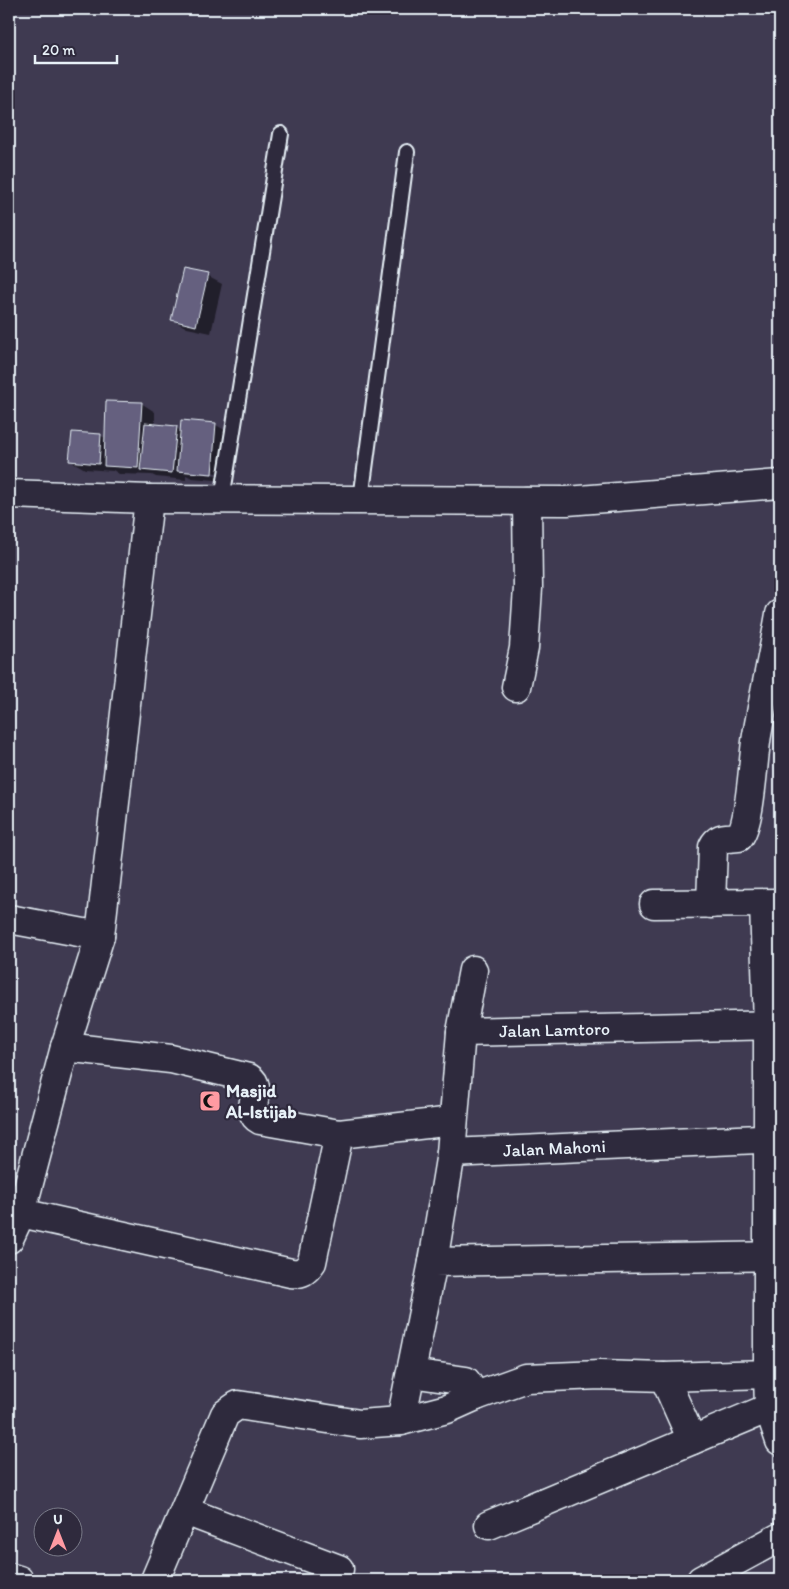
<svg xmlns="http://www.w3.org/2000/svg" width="789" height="1589" viewBox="0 0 789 1589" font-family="Itim,sans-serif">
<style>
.shadow{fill:#0007;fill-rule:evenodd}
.building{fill:#65617f;stroke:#e8f1f8}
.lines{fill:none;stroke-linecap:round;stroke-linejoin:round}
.service-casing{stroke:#e8f1f8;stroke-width:18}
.minor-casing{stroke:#e8f1f8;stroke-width:31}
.path{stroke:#e8f1f8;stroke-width:3;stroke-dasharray:1 4;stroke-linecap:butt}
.service{stroke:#2f2a3d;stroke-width:14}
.minor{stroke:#2f2a3d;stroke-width:28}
.labels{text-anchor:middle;stroke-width:4.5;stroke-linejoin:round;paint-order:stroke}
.street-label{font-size:18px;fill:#e8f1f8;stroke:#2f2a3d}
.poi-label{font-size:18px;font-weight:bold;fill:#e8f1f8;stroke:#2f2a3d;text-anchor:start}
</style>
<rect width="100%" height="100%" fill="#3f3a51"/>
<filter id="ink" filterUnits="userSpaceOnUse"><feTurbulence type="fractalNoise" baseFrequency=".02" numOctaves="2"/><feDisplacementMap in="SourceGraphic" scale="10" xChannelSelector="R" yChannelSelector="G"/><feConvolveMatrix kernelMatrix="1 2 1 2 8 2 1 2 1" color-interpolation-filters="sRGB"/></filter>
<g filter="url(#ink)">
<path class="shadow" d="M 9,42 L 16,83 L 9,84 Z
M 207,276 L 222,284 L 211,333 L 187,328 L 173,320 Z
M 141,403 L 155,412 L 155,425 L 176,428 L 181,431 L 216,425 L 230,433 L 226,481 L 192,478 L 186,475 L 186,480 L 156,477 L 152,475 L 119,474 L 113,470 L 113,471 L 85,469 L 71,461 L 73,433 L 101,436 L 106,438 ZM 191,471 L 218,473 L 218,475 L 191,473 Z"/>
<path class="building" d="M 183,269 L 208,274 L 196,326 L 171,320 Z
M 106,401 L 142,402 L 138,468 L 104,466 Z
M 181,420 L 216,423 L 212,474 L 177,471 Z
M 145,423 L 177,426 L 172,473 L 140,470 Z
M 72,432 L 101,434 L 99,464 L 69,461 Z"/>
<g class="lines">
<g class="service-casing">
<path id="service" d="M 222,499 L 281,134
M 361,499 L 407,152"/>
</g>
<g class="minor-casing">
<g id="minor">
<path d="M 9,494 L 149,499 L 100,936"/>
<path d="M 149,499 L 567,501 L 780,484"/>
<path d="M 516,687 L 524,648 L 528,588 L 527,501"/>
<path d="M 654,904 L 780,903"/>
<path d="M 711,904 L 713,847 C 718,835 728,839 739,837 C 751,823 753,757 757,735 C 764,695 773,655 780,614"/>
<path d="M 9,919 L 100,936 L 65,1047 L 21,1213 L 9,1239"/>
<path d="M 461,1032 L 473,970"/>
<path d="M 65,1047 L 171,1059 L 249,1078 C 265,1088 243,1112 260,1120 L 339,1134 L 453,1121"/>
<path id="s1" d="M 451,1153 L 461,1032 L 780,1025"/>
<path d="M 21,1213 L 291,1273 C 302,1274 306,1271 312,1262 L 339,1134"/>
<path id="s2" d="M 433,1262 L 451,1153 L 780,1138"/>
<path d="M 411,1373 L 466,1381 L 476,1396"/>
<path d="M 664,1377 L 692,1440"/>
<path d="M 769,1408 L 780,1441"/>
<path d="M 401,1421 L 433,1262 L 780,1256"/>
<path d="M 185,1511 L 339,1569"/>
<path d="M 489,1525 L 769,1408 L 768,1374 L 780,1374"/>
<path d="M 9,1577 L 19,1580"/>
<path d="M 155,1580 L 225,1414 L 238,1405 L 360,1424 L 401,1421 L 447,1409 L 476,1396 L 526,1378 L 600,1375 L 664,1377 L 768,1374 L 768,1025 L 764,904"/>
<path d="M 701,1580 L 780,1537"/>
</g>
</g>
<path class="path" d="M 9,1517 L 14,1506"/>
<use href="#service" class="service"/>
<use href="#minor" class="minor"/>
</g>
</g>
<defs>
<g id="mosque-square" transform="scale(1.125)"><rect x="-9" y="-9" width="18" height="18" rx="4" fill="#ff9aa2" stroke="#2f2a3d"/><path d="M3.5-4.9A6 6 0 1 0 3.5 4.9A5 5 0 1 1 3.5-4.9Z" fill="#111"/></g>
</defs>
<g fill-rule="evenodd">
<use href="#mosque-square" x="210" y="1101"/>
</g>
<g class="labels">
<g class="street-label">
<text dy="6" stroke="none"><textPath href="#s1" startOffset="215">Jalan Lamtoro</textPath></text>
<text dy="6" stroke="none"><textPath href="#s2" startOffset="214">Jalan Mahoni</textPath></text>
</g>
<g class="poi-label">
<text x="226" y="1097">Masjid<tspan x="226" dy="21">Al-Istijab</tspan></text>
</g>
</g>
<rect width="789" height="1589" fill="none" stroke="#2f2a3d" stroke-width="30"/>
<rect x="15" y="15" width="759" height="1559" fill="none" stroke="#e8f1f8" stroke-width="2" filter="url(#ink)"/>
<g transform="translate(58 1532)"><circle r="24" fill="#2f2a3d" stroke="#797a88"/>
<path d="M0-4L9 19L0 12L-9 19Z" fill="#ff9aa2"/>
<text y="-8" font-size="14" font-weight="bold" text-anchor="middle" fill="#e8f1f8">U</text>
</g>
<path d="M35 55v8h82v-8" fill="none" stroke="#e8f1f8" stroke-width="2.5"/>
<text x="42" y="55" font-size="15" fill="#e8f1f8" stroke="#2f2a3d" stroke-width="4" paint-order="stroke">20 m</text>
</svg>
